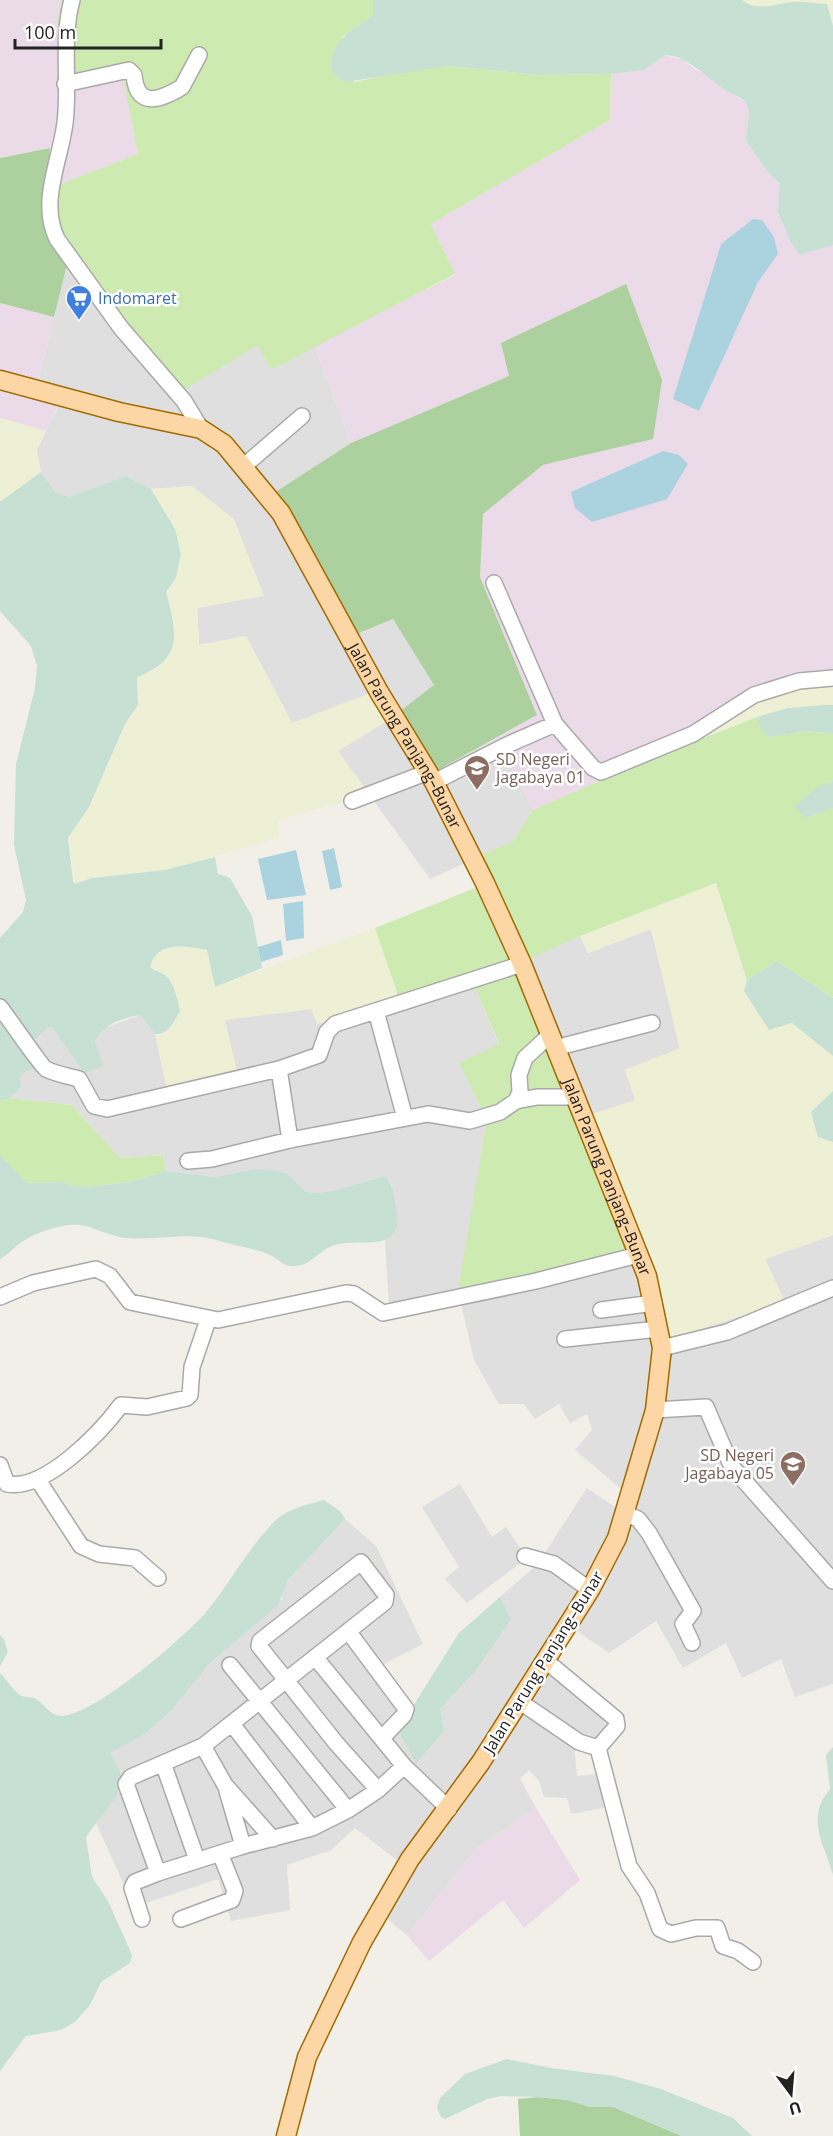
<svg xmlns="http://www.w3.org/2000/svg" width="833" height="2136" viewBox="0 0 833 2136" font-family="'Open Sans',sans-serif">
<style>
.residential{fill:#e0dfdf}
.industrial{fill:#ebdbe8}
.farmland{fill:#eef0d5}
.grass{fill:#cdebb0}
.forest{fill:#add19e}
.wetland{fill:#c6e0d4}
.water{fill:#aad3df}
.lines{fill:none;stroke-linecap:round;stroke-linejoin:round}
.minor-casing{stroke:#a9a9a9;stroke-width:18}
.major-casing{stroke:#a06b00;stroke-width:21}
.minor{stroke:#fff;stroke-width:15}
.major{stroke:#fcd6a4;stroke-width:18}
.labels{text-anchor:middle;stroke-width:5;stroke-linejoin:round;paint-order:stroke}
.shop-label{font-size:16px;fill:#366cbe;stroke:#fff;text-anchor:start}
.street-label{font-size:16px;fill:#222;stroke:#fff}
.education-label{font-size:16px;fill:#785e54;stroke:#fff;text-anchor:start}
</style>
<rect width="100%" height="100%" fill="#f2efe9"/>
<path class="residential" d="M 67,265 L 258,344 L 271,370 L 314,345 L 351,443 L 277,491 L 348,638 L 393,619 L 434,685 L 428,776 L 496,738 L 533,810 L 512,842 L 430,879 L 338,751 L 390,719 L 292,723 L 246,636 L 199,645 L 192,486 L 151,489 L 126,476 L 69,497 L 55,492 L 41,472 L 37,450 L 62,398 L 36,390 Z
M 651,929 L 680,1049 L 625,1070 L 636,1100 L 580,1118 L 520,962 L 580,936 L 588,953 Z
M 471,977 L 499,1045 L 638,1251 L 785,1302 L 765,1259 L 833,1235 L 833,1684 L 795,1697 L 781,1659 L 742,1678 L 726,1643 L 683,1668 L 656,1621 L 609,1653 L 564,1622 L 542,1656 L 615,1720 L 598,1738 L 574,1744 L 577,1776 L 598,1774 L 604,1808 L 571,1814 L 567,1798 L 544,1797 L 539,1781 L 529,1770 L 520,1779 L 536,1808 L 477,1848 L 407,1935 L 372,1906 L 398,1861 L 355,1828 L 331,1850 L 287,1865 L 290,1910 L 231,1921 L 218,1879 L 134,1907 L 96,1823 L 106,1810 L 111,1751 L 144,1735 L 171,1711 L 209,1664 L 282,1599 L 283,1589 L 288,1580 L 345,1519 L 376,1546 L 423,1644 L 380,1666 L 412,1707 L 440,1709 L 478,1668 L 510,1620 L 500,1597 L 537,1565 L 587,1488 L 619,1510 L 627,1494 L 575,1450 L 592,1430 L 587,1414 L 570,1423 L 559,1404 L 535,1419 L 524,1404 L 499,1404 L 474,1360 L 458,1290 L 389,1306 L 385,1241 L 393,1233 L 392,1185 L 389,1179 L 384,1176 L 368,1180 L 341,1191 L 322,1194 L 306,1192 L 288,1174 L 254,1169 L 215,1177 L 166,1171 L 163,1155 L 120,1158 L 72,1105 L 10,1098 L 21,1087 L 20,1077 L 25,1072 L 29,1043 L 49,1027 L 95,1042 L 98,1034 L 107,1027 L 140,1015 L 155,1034 L 167,1089 L 224,1020 L 312,1009 L 317,1023 Z
M 460,1484 L 492,1537 L 506,1527 L 527,1558 L 467,1603 L 445,1579 L 459,1567 L 422,1507 Z"/>
<path class="industrial" d="M 0,0 L 62,0 L 58,19 L 57,86 L 123,72 L 138,154 L 45,190 L 50,148 L 0,158 Z
M 665,55 L 683,60 L 696,70 L 707,74 L 723,88 L 747,103 L 749,112 L 746,141 L 767,171 L 781,183 L 778,212 L 790,241 L 800,255 L 833,245 L 833,680 L 533,810 L 496,738 L 537,715 L 480,577 L 483,513 L 543,465 L 653,439 L 509,376 L 351,443 L 314,345 L 455,275 L 431,224 L 610,120 L 611,74 L 644,70 Z
M 0,303 L 54,317 L 36,390 L 62,397 L 46,431 L 0,418 Z
M 536,1808 L 580,1880 L 524,1928 L 503,1900 L 429,1961 L 407,1935 L 477,1848 Z"/>
<path class="farmland" d="M 742,0 L 833,0 L 833,26 L 827,4 L 794,2 L 760,7 L 748,5 Z
M 0,418 L 46,431 L 37,450 L 41,472 L 0,502 Z
M 192,486 L 234,519 L 264,596 L 197,608 L 199,645 L 246,636 L 292,723 L 373,692 L 390,719 L 338,751 L 370,795 L 278,820 L 279,838 L 165,870 L 92,878 L 75,884 L 68,838 L 89,807 L 125,724 L 138,705 L 137,677 L 158,669 L 175,628 L 166,592 L 176,578 L 175,529 L 151,489 Z
M 833,680 L 833,705 L 788,708 L 760,716 L 645,761 L 750,693 Z
M 716,883 L 747,980 L 744,991 L 769,1030 L 792,1023 L 833,1056 L 833,1091 L 818,1137 L 833,1142 L 833,1235 L 765,1259 L 785,1302 L 660,1342 L 654,1301 L 580,1118 L 635,1100 L 625,1070 L 680,1048 L 651,929 L 588,953 L 580,936 Z
M 375,928 L 400,1001 L 317,1024 L 311,1009 L 225,1020 L 238,1076 L 167,1089 L 155,1034 L 162,1035 L 162,973 L 150,967 L 152,959 L 159,952 L 181,946 L 207,950 L 215,987 Z"/>
<path class="grass" d="M 62,0 L 373,0 L 373,15 L 342,37 L 354,82 L 418,69 L 449,66 L 539,75 L 611,74 L 610,120 L 431,224 L 455,274 L 271,370 L 258,345 L 179,393 L 67,265 L 45,190 L 138,154 L 122,72 L 57,86 L 58,19 Z
M 760,716 L 758,720 L 769,737 L 807,731 L 833,734 L 833,781 L 829,782 L 805,818 L 833,808 L 833,998 L 777,961 L 747,980 L 716,883 L 580,936 L 521,963 L 638,1251 L 478,1292 L 458,1290 L 487,1120 L 459,1063 L 499,1044 L 471,977 L 400,1001 L 375,928 L 490,882 L 480,856 L 512,842 L 533,810 L 645,761 Z
M 10,1098 L 72,1105 L 120,1158 L 163,1155 L 166,1171 L 130,1182 L 87,1187 L 73,1186 L 64,1182 L 27,1183 L 0,1155 L 0,1101 Z"/>
<path class="forest" d="M 50,148 L 45,190 L 67,265 L 54,317 L 0,303 L 0,158 Z
M 626,284 L 662,380 L 653,439 L 543,465 L 483,514 L 480,577 L 537,715 L 427,776 L 390,719 L 434,685 L 393,619 L 347,638 L 277,491 L 351,443 L 509,376 L 501,343 Z
M 538,2097 L 568,2100 L 590,2107 L 613,2107 L 682,2136 L 520,2136 L 518,2099 Z"/>
<path class="wetland" d="M 373,0 L 742,0 C 758,13 776,3 793,2 C 804,1 816,4 827,4 L 833,26 L 833,245 L 800,255 L 790,241 L 778,212 L 780,183 L 767,171 L 746,141 L 749,112 L 747,103 C 739,96 731,94 722,88 C 708,77 684,55 665,55 L 644,70 L 611,74 L 539,75 L 449,66 L 345,82 L 333,74 C 326,43 351,31 373,15 Z
M 41,472 L 55,492 L 69,497 L 126,476 L 151,489 L 175,529 L 181,554 L 176,578 L 166,592 C 177,634 184,659 137,677 L 138,705 L 125,724 L 89,807 L 68,838 L 73,881 L 75,884 L 92,878 L 165,870 L 215,857 L 218,874 L 230,878 L 252,916 L 262,968 L 215,987 L 207,950 C 186,946 157,940 150,967 C 154,971 159,971 163,974 C 175,982 177,998 180,1011 C 174,1021 169,1035 155,1034 L 140,1015 C 123,1018 102,1024 95,1042 L 103,1066 L 84,1073 L 53,1028 L 49,1027 L 30,1043 L 43,1065 L 25,1072 L 20,1077 L 21,1087 L 10,1098 L 0,1101 L 0,938 L 23,912 L 26,900 L 14,845 L 16,764 L 35,688 L 37,666 L 31,646 L 0,611 L 0,502 Z
M 825,705 L 833,705 L 833,734 L 807,731 L 769,737 L 763,732 L 758,720 L 760,716 L 788,708 Z
M 833,781 L 833,808 L 805,818 L 794,806 L 818,787 Z
M 777,961 L 833,998 L 833,1056 L 792,1023 L 769,1030 L 744,991 L 747,980 Z
M 833,1091 L 833,1142 L 818,1137 L 811,1112 Z
M 0,1155 L 27,1183 L 64,1182 L 73,1186 L 87,1187 L 130,1182 L 166,1171 L 215,1177 L 254,1169 L 278,1171 L 288,1174 L 306,1192 C 336,1196 357,1182 385,1176 C 394,1182 394,1199 396,1209 C 406,1256 357,1237 335,1245 C 318,1250 311,1267 292,1266 C 283,1266 280,1260 272,1256 C 256,1248 234,1246 216,1240 C 187,1231 155,1241 125,1238 C 110,1236 96,1228 81,1225 C 64,1223 39,1231 25,1240 C 16,1245 9,1254 0,1259 Z
M 324,1500 L 341,1512 L 345,1519 L 288,1580 L 278,1605 L 209,1664 L 171,1711 L 144,1735 L 111,1752 C 112,1763 118,1763 120,1772 C 125,1799 96,1817 86,1838 L 92,1877 L 108,1901 L 132,1955 L 130,1963 L 101,1982 L 90,2005 L 75,2022 L 61,2030 L 26,2036 L 0,2071 L 0,1635 L 4,1639 L 8,1652 L 0,1666 L 0,1673 C 6,1679 15,1693 22,1696 C 28,1698 33,1696 39,1701 C 44,1705 50,1713 56,1715 C 84,1726 189,1633 207,1611 C 231,1582 248,1548 275,1521 C 288,1508 307,1505 324,1500 Z
M 500,1597 L 511,1619 L 478,1668 L 440,1709 L 444,1731 L 416,1763 L 398,1730 L 459,1633 Z
M 833,1747 L 833,1875 C 824,1843 805,1819 830,1789 L 826,1755 Z
M 507,2059 L 551,2068 L 614,2076 L 661,2089 L 733,2118 L 752,2136 L 682,2136 L 613,2107 L 590,2107 L 568,2100 L 538,2097 L 501,2096 L 487,2099 L 445,2119 L 441,2117 L 437,2107 L 440,2098 L 465,2074 Z"/>
<path class="water" d="M 753,219 L 762,220 L 774,237 L 778,254 L 758,282 L 699,411 L 673,399 L 721,244 Z
M 663,451 L 679,455 L 688,464 L 667,499 L 592,522 L 575,508 L 571,492 Z
M 334,848 L 342,887 L 330,890 L 322,851 Z
M 296,850 L 306,895 L 267,900 L 258,859 Z
M 303,901 L 304,938 L 286,941 L 283,904 Z
M 281,940 L 283,955 L 261,962 L 258,947 Z"/>
<g class="lines">
<g class="minor-casing">
<path id="minor" d="M 72,0 C 61,40 70,82 65,123 C 60,162 39,202 57,239 L 121,328 L 184,401 L 201,429
M 65,84 L 129,70 L 134,75 C 137,108 159,101 182,87 L 199,55
M 244,466 L 302,416
M 494,583 L 555,724 L 593,768 L 601,772 L 693,734 L 754,695 L 799,681 L 833,678
M 434,782 L 509,744 L 555,724
M 352,801 L 428,772
M 0,1007 C 7,1016 42,1067 46,1069 C 56,1074 68,1076 79,1079 L 94,1106 L 107,1109 L 279,1069 L 319,1055 L 327,1032 L 335,1024 L 522,964
M 376,1011 L 405,1118
M 555,1048 L 652,1023
M 279,1069 L 290,1140
M 516,1101 L 537,1097 L 575,1097
M 188,1161 L 212,1159 L 290,1140 L 428,1114 L 470,1121 L 500,1112 L 516,1101 L 520,1092 L 519,1075 L 525,1058 L 550,1035
M 0,1297 L 33,1283 L 96,1269 L 110,1276 L 130,1302 L 218,1320 L 346,1293 L 354,1294 L 383,1313 L 536,1281 L 638,1255
M 601,1310 L 654,1303
M 565,1339 L 658,1329
M 662,1348 L 727,1332 L 833,1288
M 655,1410 L 706,1407 L 732,1467 L 833,1581
M 0,1465 L 7,1484 C 45,1491 100,1433 121,1405 L 147,1407 L 187,1398 L 190,1395 L 192,1367 L 208,1320
M 38,1480 L 81,1546 L 99,1554 L 135,1558 L 158,1578
M 626,1514 L 638,1519 L 649,1533 L 693,1611 L 683,1624 L 692,1643
M 525,1556 L 554,1564 L 590,1590
M 348,1631 L 406,1709 L 404,1715 L 382,1738
M 315,1657 L 404,1766 L 449,1809
M 545,1660 L 616,1719 L 617,1726 L 598,1748
M 230,1665 L 348,1810
M 519,1701 L 579,1742 L 598,1748
M 232,1724 L 312,1828
M 203,1746 L 225,1785 L 273,1839
M 598,1748 L 629,1866 L 647,1893 L 660,1929 L 671,1934 L 696,1928 L 717,1928 L 723,1946 L 738,1951 L 753,1962
M 163,1763 L 197,1860
M 378,1790 L 336,1743 L 259,1646 L 260,1641 L 361,1562 L 386,1595 L 385,1602 L 203,1746 L 131,1777 L 126,1784 L 158,1873 L 243,1846 L 312,1828 L 348,1810 L 378,1790 L 404,1766
M 227,1791 L 243,1846
M 142,1919 L 132,1888 L 135,1882 L 158,1873
M 181,1919 L 232,1900 L 235,1891 L 220,1853"/>
</g>
<g class="major-casing">
<g id="major">
<path id="s1" d="M 0,380 L 119,412 L 201,429 L 224,444 L 281,513 L 379,692 L 434,782 L 485,883 L 522,964 L 647,1276 L 662,1348 L 655,1410 L 617,1538 L 590,1590 L 481,1762 L 410,1859 L 362,1942 L 307,2057 L 286,2136"/>
</g>
</g>
<use href="#minor" class="minor"/>
<use href="#major" class="major"/>
</g>
<defs>
<g id="supermarket-pin" transform="scale(1.35)"><path d="M0 17L-7.5 6A9.5 9.5 0 1 1 7.5 6Z" fill="#3f7fe0" stroke="#fff"/><path d="M-6-5.5h2.5l.6 2H6L4.5 2H-2.5L-4.4-4H-6ZM-1.5 3.2a1.3 1.3 0 1 0 .1 0ZM3 3.2a1.3 1.3 0 1 0 .1 0Z" fill="#fff"/></g>
<g id="school-pin" transform="scale(1.35)"><path d="M0 17L-7.5 6A9.5 9.5 0 1 1 7.5 6Z" fill="#8d6e63" stroke="#fff"/><path d="M0-5L7-2L0 1L-7-2ZM-4 1L0 2.5L4 1V4Q0 6-4 4Z" fill="#fff"/></g>
</defs>
<g fill-rule="evenodd">
<use href="#supermarket-pin" x="79" y="298"/>
<use href="#school-pin" x="477" y="768"/>
<use href="#school-pin" x="793" y="1464"/>
</g>
<g class="labels">
<g class="shop-label">
<text x="98" y="304">Indomaret</text>
</g>
<g class="street-label">
<text dy="6" stroke="none"><textPath href="#s1" startOffset="579">Jalan Parung Panjang–Bunar</textPath></text>
<text dy="6" stroke="none"><textPath href="#s1" startOffset="1065">Jalan Parung Panjang–Bunar</textPath></text>
<text transform="translate(543 1662) rotate(-58)" y="6">Jalan Parung Panjang–Bunar</text>
</g>
<g class="education-label">
<text x="496" y="765">SD Negeri<tspan x="496" dy="18">Jagabaya 01</tspan></text>
<text x="774" y="1461" text-anchor="end">SD Negeri<tspan x="774" dy="18">Jagabaya 05</tspan></text>
</g>
</g>
<g transform="translate(791 2094) rotate(164)" stroke="#ffffff" stroke-width="4.5" paint-order="stroke">
<path d="M0-4.5L10 22L0 15L-10 22Z" fill="#222222"/>
<text y="-9" font-size="16" font-weight="bold" text-anchor="middle" fill="#222222">U</text>
</g>
<path d="M15 39v9h146v-9" fill="none" stroke="#222222" stroke-width="3"/>
<text x="24" y="39" font-size="18" fill="#222222" stroke="#ffffff" stroke-width="4.5" paint-order="stroke">100 m</text>
</svg>
